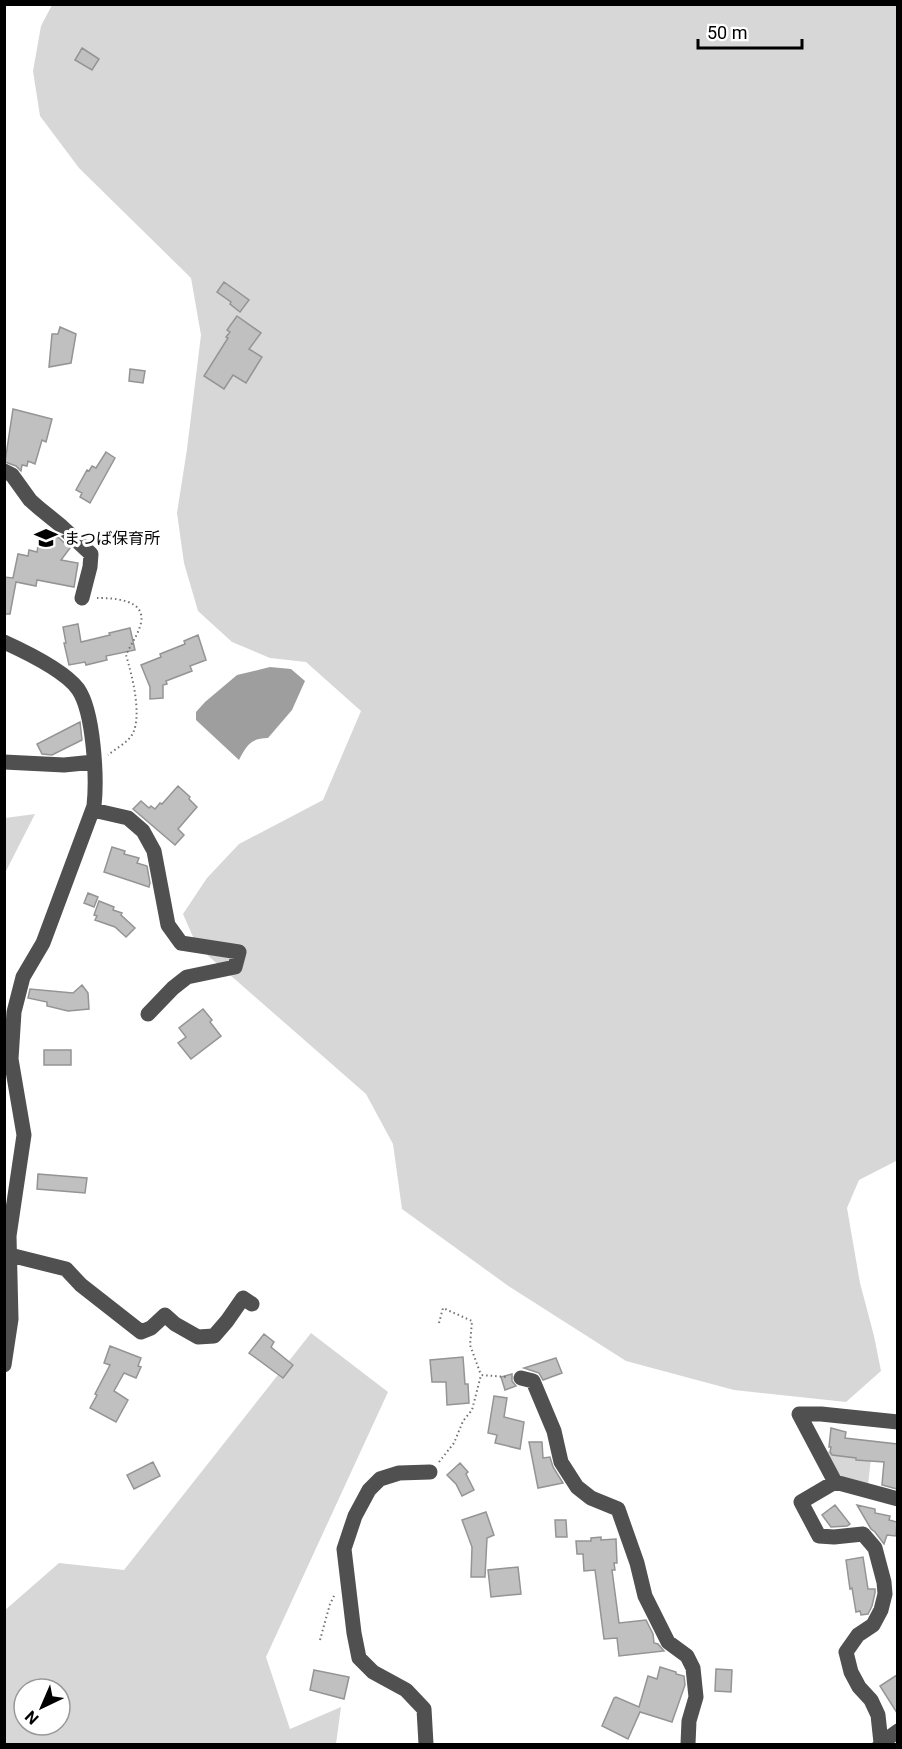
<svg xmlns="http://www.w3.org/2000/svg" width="902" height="1749" viewBox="0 0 902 1749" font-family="Roboto,'Noto Sans JP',sans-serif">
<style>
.green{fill:#d7d7d7;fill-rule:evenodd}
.water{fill:#9e9e9e}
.building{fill:#c0c0c0;stroke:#949494;stroke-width:1.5}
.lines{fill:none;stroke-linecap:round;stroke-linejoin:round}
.path{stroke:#727272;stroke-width:2;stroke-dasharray:1.5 3;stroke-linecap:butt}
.minor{stroke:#505050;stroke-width:15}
.labels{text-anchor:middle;stroke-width:6;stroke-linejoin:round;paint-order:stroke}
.poi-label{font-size:16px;fill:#000;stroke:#fff;text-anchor:start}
</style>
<rect width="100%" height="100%" fill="#fff"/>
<path class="green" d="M 52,5 L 897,5 L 898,1160 L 859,1180 L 847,1208 L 860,1283 L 874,1336 L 881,1371 L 846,1402 L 734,1390 L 626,1361 L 507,1285 L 402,1209 L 393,1144 L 366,1094 L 197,946 L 183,914 L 207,878 L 239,844 L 323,800 L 361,711 L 306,662 L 270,658 L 232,642 L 198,611 L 184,563 L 177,513 L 187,449 L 201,335 L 191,278 L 79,168 L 40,116 L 33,71 L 41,26 Z
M 35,814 L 5,873 L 5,818 Z
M 311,1333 L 388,1392 L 266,1657 L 290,1729 L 341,1707 L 336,1744 L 5,1744 L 4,1611 L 59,1563 L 124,1570 ZM 24,1689 L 60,1689 L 60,1725 L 24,1725 Z
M 823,1451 L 871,1458 L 868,1485 L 838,1479 Z"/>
<path class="water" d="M 270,667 L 291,669 L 305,681 L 292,710 L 268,738 C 251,738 246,746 239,760 L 196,720 L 196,712 L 205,702 L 237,675 Z"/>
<path class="building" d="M 82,48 L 99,59 L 92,70 L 75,60 Z
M 224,282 L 249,300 L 240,312 L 230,304 L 231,302 L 217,292 Z
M 237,316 L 261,333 L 249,349 L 262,357 L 246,383 L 233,375 L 224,389 L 204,376 L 228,338 L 226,337 L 230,332 L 227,330 Z
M 60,327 L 76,334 L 71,363 L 49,367 L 52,334 L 58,334 Z
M 130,369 L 145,371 L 143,383 L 129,381 Z
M 13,409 L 52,419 L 46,442 L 42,440 L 35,464 L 28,461 L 27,466 L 22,465 L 21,471 L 16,466 L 5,462 Z
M 106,452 L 115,458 L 90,503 L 80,497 L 82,493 L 76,490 L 87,470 L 89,471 L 92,466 L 96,468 Z
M 44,535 L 59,538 L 70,548 L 61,560 L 78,563 L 74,587 L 37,580 L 36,586 L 16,582 L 10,614 L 4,614 L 4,577 L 13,578 L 18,554 L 28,556 L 29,550 L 37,552 L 39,540 L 43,540 Z
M 78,624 L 81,642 L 110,635 L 109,633 L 130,628 L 135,650 L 106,656 L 107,660 L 86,665 L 85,662 L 69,665 L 64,643 L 66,643 L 63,627 Z
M 198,635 L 206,660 L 190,666 L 192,671 L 166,681 L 167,684 L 163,685 L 163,698 L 150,699 L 150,687 L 141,665 L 161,657 L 160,654 L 185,644 L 184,641 Z
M 80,722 L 82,740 L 52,755 L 42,754 L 37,744 Z
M 178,786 L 190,797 L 189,799 L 197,807 L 178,829 L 184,835 L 175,845 L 133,809 L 141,801 L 149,808 L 151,806 L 155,809 L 160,803 L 162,804 Z
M 112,847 L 125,851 L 124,854 L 139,858 L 137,863 L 147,866 L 150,883 L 149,887 L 104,872 Z
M 88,893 L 98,897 L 94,907 L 84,903 Z
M 99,901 L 114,907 L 113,910 L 122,913 L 121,915 L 135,928 L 126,937 L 115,927 L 95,920 L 97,916 L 94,915 Z
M 82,985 L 88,993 L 89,1009 L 68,1011 L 47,1006 L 47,1002 L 28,998 L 30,989 L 73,993 Z
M 203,1009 L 212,1020 L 210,1022 L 221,1036 L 191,1059 L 178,1043 L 186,1037 L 179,1028 Z
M 44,1050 L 71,1050 L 71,1065 L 44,1065 Z
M 38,1174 L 87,1178 L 85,1193 L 37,1189 Z
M 264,1334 L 274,1342 L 271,1347 L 293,1365 L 283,1378 L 249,1353 Z
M 110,1346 L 141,1358 L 138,1366 L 141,1367 L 136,1378 L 124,1373 L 114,1391 L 128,1400 L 116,1422 L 90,1408 L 97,1395 L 95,1394 L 110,1365 L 104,1363 Z
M 463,1357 L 465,1384 L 468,1384 L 469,1403 L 447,1405 L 446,1382 L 432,1382 L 430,1360 Z
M 556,1358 L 562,1373 L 543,1380 L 539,1373 L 524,1368 Z
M 512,1374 L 512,1381 L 516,1386 L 505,1390 L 501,1377 Z
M 494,1396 L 507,1398 L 504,1417 L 524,1422 L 520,1449 L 495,1443 L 497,1435 L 488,1433 Z
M 831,1428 L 846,1432 L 845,1438 L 897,1444 L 897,1489 L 882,1485 L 884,1462 L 856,1460 L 856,1458 L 832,1455 L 830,1452 L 831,1447 L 829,1447 Z
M 529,1442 L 542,1442 L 543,1458 L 550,1457 L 553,1467 L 563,1483 L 538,1488 Z
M 153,1462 L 160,1476 L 134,1489 L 127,1475 Z
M 460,1463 L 468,1472 L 466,1474 L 474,1490 L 462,1496 L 456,1484 L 447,1475 Z
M 835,1505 L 850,1524 L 847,1526 L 831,1527 L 822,1515 Z
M 857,1505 L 875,1509 L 875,1513 L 890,1516 L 889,1520 L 897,1522 L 896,1536 L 887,1535 L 884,1544 L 875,1532 L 871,1529 Z
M 486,1512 L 494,1535 L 487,1538 L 485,1577 L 471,1577 L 472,1547 L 462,1520 Z
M 555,1520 L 566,1520 L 567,1537 L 556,1537 Z
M 601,1537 L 601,1540 L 616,1539 L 617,1563 L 614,1563 L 615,1570 L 612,1570 L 619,1623 L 646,1620 L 653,1634 L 654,1643 L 658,1644 L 664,1651 L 619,1656 L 617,1638 L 604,1639 L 595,1570 L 584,1571 L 583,1554 L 577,1554 L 576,1541 L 591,1541 L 591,1538 Z
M 863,1557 L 868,1589 L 875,1589 L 875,1593 L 872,1606 L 868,1614 L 861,1615 L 860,1611 L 856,1612 L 852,1588 L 850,1589 L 846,1560 Z
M 518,1567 L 521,1594 L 491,1597 L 488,1570 Z
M 660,1667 L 676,1672 L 676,1674 L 684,1676 L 685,1685 L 672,1722 L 640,1712 L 628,1739 L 602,1726 L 614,1698 L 616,1697 L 639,1707 L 648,1676 L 657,1679 Z
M 716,1669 L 732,1670 L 731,1692 L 715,1691 Z
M 314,1670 L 349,1677 L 344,1699 L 310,1690 Z
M 897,1675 L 897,1713 L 880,1686 Z"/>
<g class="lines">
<path class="path" d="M 97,598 C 113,598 146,599 141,623 C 138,635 131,644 126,655 C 132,675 142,714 133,733 C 129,742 115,749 108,755
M 439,1323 L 443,1308 L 472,1321 L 470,1345 L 481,1375
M 439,1462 L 454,1443 L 463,1421 L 472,1410 L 481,1375 L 507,1377
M 320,1640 L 330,1604 L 335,1594"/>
<path class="minor" d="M 4,471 L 12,475 L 30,500 L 39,508 L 60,525 L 91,554 L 90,567 L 82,598
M 4,642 C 26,652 64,670 78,689 C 94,712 97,779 94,806 L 43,943 L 23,977 L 14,1012 L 11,1059 L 24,1135 L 9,1236 L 11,1319 L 4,1365
M 4,762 L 64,765 L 94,762
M 93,810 L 128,818 L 143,831 L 154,851 L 168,925 L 181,943 L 239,952 L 235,967 L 187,977 L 173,988 L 148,1014
M 10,1255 L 66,1269 L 81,1285 L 141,1332 L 151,1328 L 165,1315 L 175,1324 L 198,1337 L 214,1336 L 227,1321 L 243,1298 L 252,1304
M 521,1378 L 533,1381 L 554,1431 L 561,1462 L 577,1487 L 591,1498 L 618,1509 L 637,1563 L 645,1596 L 668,1642 L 687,1656 L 693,1668 L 696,1697 L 689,1721 L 688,1744
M 898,1422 L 821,1414 L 799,1414 L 835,1482 L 898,1499
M 835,1482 L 801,1502 L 819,1536 L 834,1537 L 863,1534 L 875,1548 L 884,1582 L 885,1594 L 881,1610 L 873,1625 L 858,1635 L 846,1652 L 851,1672 L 859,1687 L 871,1700 L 878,1715 L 881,1743
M 426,1744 L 424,1709 L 406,1690 L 373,1672 L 359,1658 L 354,1633 L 344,1549 L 355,1516 L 369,1490 L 380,1479 L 399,1473 L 430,1472
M 880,1744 L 898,1731"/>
</g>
<defs>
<g id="school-bare" transform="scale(1.8)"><path d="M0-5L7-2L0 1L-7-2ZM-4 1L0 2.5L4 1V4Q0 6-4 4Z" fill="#000" stroke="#fff" stroke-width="2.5" paint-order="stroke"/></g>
</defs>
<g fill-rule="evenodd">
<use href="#school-bare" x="46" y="538"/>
</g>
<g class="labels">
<g class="poi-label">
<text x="64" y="544">まつば保育所</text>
</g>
</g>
<rect width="902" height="1749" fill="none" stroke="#000000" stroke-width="12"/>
<g transform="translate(42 1707) rotate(224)"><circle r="28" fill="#ffffff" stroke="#999999" stroke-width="1.5"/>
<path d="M0-4.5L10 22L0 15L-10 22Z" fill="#000000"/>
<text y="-9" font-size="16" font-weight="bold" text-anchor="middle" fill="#000000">N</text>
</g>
<path d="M698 39v9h104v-9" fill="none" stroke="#000000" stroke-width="3"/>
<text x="707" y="39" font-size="18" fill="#000000" stroke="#ffffff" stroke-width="4.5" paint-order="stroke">50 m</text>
</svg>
